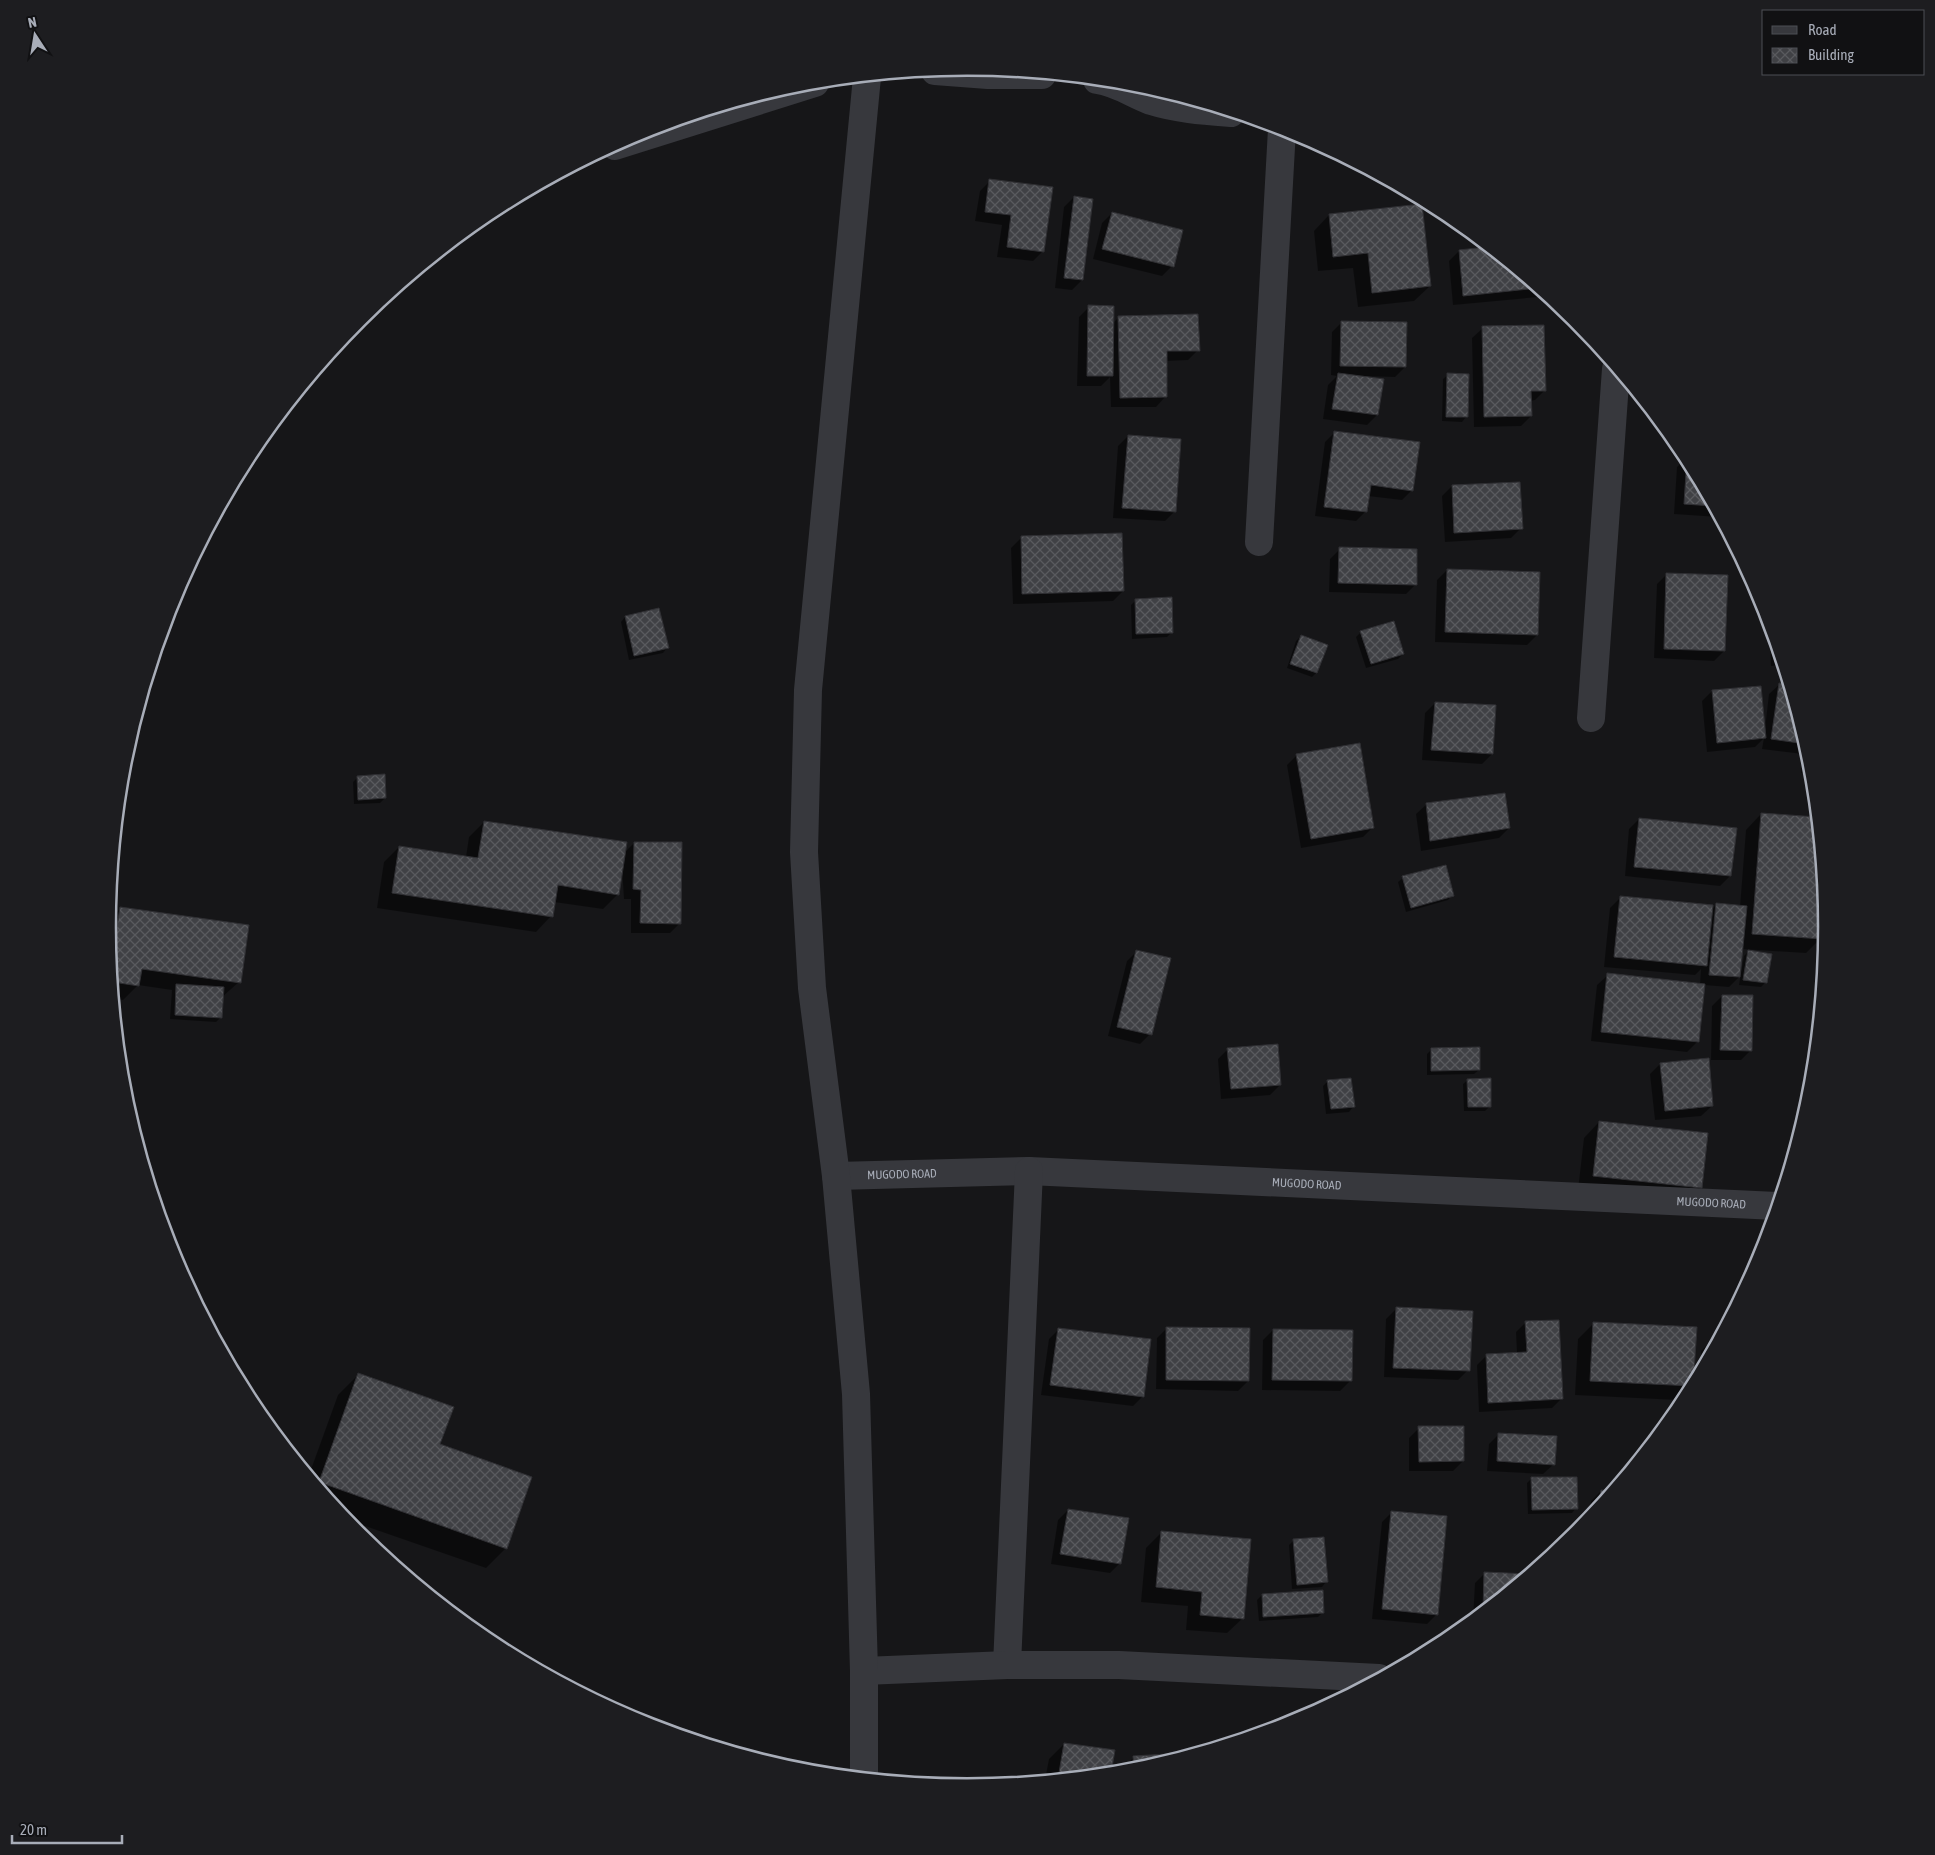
<svg xmlns="http://www.w3.org/2000/svg" width="1935" height="1855" viewBox="0 0 1935 1855" font-family="'Asap Condensed',sans-serif">
<style>
.shadow{fill:#0007}
.building{fill:url(#building-cross-hatch);stroke:#303034}
.lines{fill:none;stroke-linecap:round;stroke-linejoin:round}
.minor{stroke:#37383d;stroke-width:28}
.labels{text-anchor:middle;stroke-width:4;stroke-linejoin:round;paint-order:stroke}
.street-label{font-size:12px;fill:#a8adb8;stroke:#111113}
.rim{fill:none;stroke:#a8adb8;stroke-width:2.5}
</style>
<defs>
<pattern id="building-cross-hatch" width="8" height="8" patternUnits="userSpaceOnUse" patternTransform="scale(1.25)"><rect width="8" height="8" fill="#404145"/><path d="M0 0l8 8M0 8l8-8" fill="none" stroke="#595a5e"/></pattern>
</defs>
<rect width="100%" height="100%" fill="#161618"/>
<path class="shadow" d="M 990,181 L 1043,251 L 1033,261 L 997,257 L 1002,225 L 975,221 L 980,191 Z
M 1074,197 L 1082,280 L 1072,290 L 1055,288 L 1064,207 Z
M 1421,206 L 1430,286 L 1414,301 L 1358,307 L 1353,268 L 1318,271 L 1314,231 L 1329,215 Z
M 1112,213 L 1172,266 L 1162,276 L 1093,259 L 1102,223 Z
M 1489,248 L 1542,292 L 1538,297 L 1453,305 L 1449,261 L 1459,251 Z
M 1089,307 L 1112,324 L 1119,317 L 1198,350 L 1188,360 L 1166,361 L 1166,396 L 1156,407 L 1111,407 L 1110,377 L 1101,386 L 1077,386 L 1079,317 Z
M 1342,322 L 1405,367 L 1395,377 L 1363,376 L 1377,415 L 1367,425 L 1323,419 L 1328,385 L 1337,376 L 1331,375 L 1332,332 Z
M 1483,328 L 1545,390 L 1535,400 L 1530,401 L 1531,416 L 1521,426 L 1474,427 L 1472,338 Z
M 1448,375 L 1466,417 L 1462,422 L 1442,421 L 1443,379 Z
M 1335,432 L 1412,490 L 1402,500 L 1368,496 L 1366,511 L 1356,521 L 1315,516 L 1325,442 Z
M 1128,436 L 1175,511 L 1165,521 L 1113,518 L 1118,446 Z
M 1687,458 L 1718,517 L 1674,514 L 1677,467 Z
M 1452,486 L 1521,528 L 1511,538 L 1445,542 L 1442,496 Z
M 1021,538 L 1123,591 L 1113,601 L 1013,604 L 1011,548 Z
M 1340,549 L 1416,584 L 1406,594 L 1329,592 L 1330,559 Z
M 1447,570 L 1537,635 L 1527,645 L 1435,642 L 1437,580 Z
M 1667,574 L 1724,651 L 1714,661 L 1654,658 L 1657,584 Z
M 1136,600 L 1172,632 L 1167,637 L 1132,639 L 1131,605 Z
M 625,617 L 667,648 L 663,653 L 629,660 L 621,622 Z
M 1769,620 L 1782,665 L 1771,666 Z
M 1361,632 L 1403,654 L 1398,659 L 1366,668 L 1356,637 Z
M 1301,636 L 1316,673 L 1312,677 L 1287,668 L 1296,641 Z
M 1780,684 L 1788,685 L 1811,760 L 1812,774 L 1801,773 L 1803,754 L 1762,749 L 1764,738 L 1755,747 L 1707,752 L 1702,701 L 1712,691 L 1765,729 L 1769,694 Z
M 1435,703 L 1492,754 L 1482,764 L 1422,760 L 1425,713 Z
M 1297,755 L 1373,827 L 1363,837 L 1301,848 L 1287,765 Z
M 358,777 L 385,798 L 380,803 L 354,804 L 353,782 Z
M 1427,804 L 1509,828 L 1499,838 L 1421,851 L 1416,814 Z
M 1761,814 L 1821,938 L 1806,953 L 1742,949 L 1739,974 L 1741,975 L 1729,987 L 1704,985 L 1697,1042 L 1687,1052 L 1591,1041 L 1597,985 L 1608,975 L 1700,985 L 1701,969 L 1695,975 L 1604,967 L 1610,908 L 1620,898 L 1711,910 L 1717,904 L 1740,907 L 1746,830 Z
M 1639,819 L 1730,876 L 1720,886 L 1625,876 L 1629,829 Z
M 484,822 L 624,853 L 634,843 L 680,923 L 670,933 L 631,933 L 631,899 L 624,899 L 622,867 L 618,894 L 603,909 L 554,902 L 551,916 L 536,932 L 377,908 L 384,862 L 399,847 L 466,857 L 469,837 Z
M 1403,878 L 1452,895 L 1448,900 L 1406,912 L 1398,882 Z
M 121,908 L 239,982 L 222,997 L 221,1017 L 216,1022 L 170,1019 L 172,990 L 138,985 L 123,1000 L 115,999 L 108,927 L 108,921 Z
M 1137,951 L 1150,1034 L 1140,1044 L 1108,1036 L 1127,961 Z
M 1749,951 L 1765,983 L 1761,987 L 1739,985 L 1744,956 Z
M 1722,996 L 1751,1050 L 1741,1060 L 1711,1060 L 1712,1006 Z
M 1228,1049 L 1280,1085 L 1270,1095 L 1221,1099 L 1218,1059 Z
M 1432,1049 L 1479,1070 L 1474,1074 L 1427,1075 L 1427,1054 Z
M 1660,1064 L 1712,1106 L 1701,1116 L 1655,1120 L 1650,1074 Z
M 1468,1080 L 1490,1106 L 1485,1111 L 1464,1111 L 1463,1084 Z
M 1328,1081 L 1353,1107 L 1349,1112 L 1326,1114 L 1323,1086 Z
M 1599,1122 L 1701,1187 L 1686,1202 L 1578,1190 L 1584,1138 Z
M 1396,1309 L 1468,1370 L 1458,1380 L 1384,1377 L 1386,1319 Z
M 1526,1322 L 1562,1398 L 1552,1408 L 1479,1412 L 1477,1365 L 1487,1355 L 1517,1353 L 1516,1332 Z
M 1593,1324 L 1693,1385 L 1678,1400 L 1575,1395 L 1578,1339 Z
M 1167,1328 L 1248,1381 L 1238,1391 L 1156,1389 L 1157,1338 Z
M 1059,1329 L 1143,1396 L 1133,1406 L 1041,1395 L 1049,1339 Z
M 1273,1330 L 1351,1380 L 1340,1391 L 1262,1390 L 1263,1340 Z
M 1717,1340 L 1702,1369 L 1701,1351 L 1711,1341 Z
M 358,1375 L 439,1445 L 506,1548 L 486,1568 L 345,1519 L 309,1475 L 338,1395 Z
M 1419,1428 L 1463,1461 L 1453,1471 L 1409,1471 L 1409,1438 Z
M 1499,1434 L 1554,1464 L 1543,1474 L 1487,1471 L 1489,1444 Z
M 1532,1478 L 1576,1508 L 1572,1513 L 1528,1514 L 1527,1483 Z
M 1601,1491 L 1611,1492 L 1588,1520 L 1591,1501 Z
M 1068,1510 L 1120,1563 L 1110,1573 L 1051,1564 L 1058,1520 Z
M 1392,1512 L 1437,1614 L 1427,1624 L 1372,1619 L 1382,1522 Z
M 1162,1532 L 1243,1618 L 1227,1633 L 1186,1630 L 1188,1606 L 1141,1602 L 1146,1548 Z
M 1294,1540 L 1326,1582 L 1322,1587 L 1292,1589 L 1289,1545 Z
M 1485,1573 L 1528,1575 L 1473,1619 L 1475,1583 Z
M 1322,1591 L 1323,1612 L 1318,1617 L 1259,1621 L 1257,1600 L 1262,1595 Z
M 1064,1744 L 1113,1751 L 1110,1773 L 1045,1780 L 1049,1759 Z
M 1167,1756 L 1167,1761 L 1124,1772 L 1124,1767 L 1134,1757 Z"/>
<path class="building" d="M 989,179 L 1053,187 L 1044,252 L 1007,247 L 1011,215 L 985,212 Z
M 1074,196 L 1093,199 L 1083,280 L 1064,278 Z
M 1422,204 L 1431,286 L 1372,293 L 1368,253 L 1333,257 L 1329,214 Z
M 1112,212 L 1183,230 L 1174,267 L 1102,249 Z
M 1487,247 L 1538,288 L 1463,296 L 1459,250 Z
M 1088,305 L 1114,306 L 1113,376 L 1087,376 Z
M 1198,314 L 1200,351 L 1167,351 L 1167,397 L 1120,398 L 1118,316 Z
M 1341,321 L 1407,322 L 1406,367 L 1340,366 Z
M 1544,325 L 1546,391 L 1531,391 L 1532,416 L 1484,417 L 1482,326 Z
M 1338,373 L 1384,379 L 1378,415 L 1332,409 Z
M 1447,373 L 1469,374 L 1468,417 L 1446,417 Z
M 1334,431 L 1420,442 L 1413,491 L 1371,485 L 1367,512 L 1324,507 Z
M 1128,435 L 1181,439 L 1176,512 L 1122,508 Z
M 1687,458 L 1713,506 L 1684,504 Z
M 1520,482 L 1523,529 L 1454,533 L 1452,485 Z
M 1122,533 L 1124,591 L 1022,594 L 1021,536 Z
M 1339,547 L 1417,549 L 1417,585 L 1338,583 Z
M 1447,569 L 1540,572 L 1538,635 L 1445,632 Z
M 1666,573 L 1728,575 L 1725,651 L 1664,649 Z
M 1172,597 L 1173,633 L 1136,634 L 1135,599 Z
M 659,608 L 669,648 L 634,656 L 625,616 Z
M 1394,621 L 1404,654 L 1371,664 L 1360,631 Z
M 1301,635 L 1328,645 L 1317,673 L 1290,664 Z
M 1773,635 L 1781,661 L 1776,662 Z
M 1779,683 L 1788,684 L 1806,744 L 1771,739 Z
M 1761,686 L 1766,738 L 1717,743 L 1712,690 Z
M 1435,702 L 1496,705 L 1493,754 L 1431,750 Z
M 1360,743 L 1374,828 L 1311,839 L 1296,754 Z
M 385,774 L 386,798 L 358,800 L 357,776 Z
M 1505,793 L 1510,828 L 1430,841 L 1426,803 Z
M 1761,813 L 1817,817 L 1825,900 L 1822,939 L 1752,934 Z
M 1639,818 L 1737,828 L 1731,876 L 1634,867 Z
M 484,821 L 627,842 L 619,895 L 558,885 L 553,917 L 392,893 L 399,846 L 478,858 Z
M 634,842 L 682,842 L 681,924 L 640,923 L 641,890 L 633,889 Z
M 1446,865 L 1454,896 L 1411,908 L 1402,876 Z
M 1620,896 L 1713,905 L 1707,966 L 1614,957 Z
M 1716,903 L 1747,906 L 1740,977 L 1709,975 Z
M 120,907 L 249,925 L 241,983 L 142,969 L 139,986 L 113,982 L 111,968 Z
M 1136,950 L 1171,958 L 1152,1035 L 1117,1027 Z
M 1748,950 L 1772,954 L 1767,983 L 1743,980 Z
M 1607,973 L 1705,984 L 1699,1042 L 1601,1032 Z
M 176,984 L 224,987 L 222,1018 L 175,1015 Z
M 1722,995 L 1753,995 L 1752,1051 L 1720,1050 Z
M 1278,1044 L 1281,1085 L 1231,1089 L 1227,1048 Z
M 1480,1047 L 1480,1070 L 1431,1071 L 1431,1048 Z
M 1709,1058 L 1713,1106 L 1665,1111 L 1660,1063 Z
M 1351,1078 L 1355,1107 L 1331,1109 L 1327,1080 Z
M 1491,1078 L 1491,1107 L 1468,1107 L 1467,1079 Z
M 1599,1121 L 1708,1133 L 1702,1188 L 1593,1176 Z
M 1396,1307 L 1473,1311 L 1470,1371 L 1393,1368 Z
M 1559,1320 L 1563,1399 L 1488,1403 L 1486,1354 L 1527,1352 L 1525,1321 Z
M 1593,1322 L 1697,1327 L 1693,1386 L 1590,1381 Z
M 1166,1327 L 1250,1328 L 1249,1381 L 1166,1380 Z
M 1058,1328 L 1151,1339 L 1144,1397 L 1050,1385 Z
M 1273,1329 L 1353,1330 L 1352,1381 L 1272,1380 Z
M 358,1373 L 454,1407 L 440,1444 L 532,1477 L 507,1549 L 319,1482 Z
M 1418,1426 L 1464,1426 L 1464,1461 L 1419,1462 Z
M 1498,1433 L 1557,1436 L 1555,1465 L 1497,1461 Z
M 1531,1477 L 1577,1477 L 1578,1509 L 1532,1510 Z
M 1601,1490 L 1612,1491 L 1598,1508 Z
M 1068,1509 L 1129,1518 L 1121,1564 L 1060,1554 Z
M 1391,1511 L 1447,1516 L 1438,1615 L 1382,1609 Z
M 1161,1531 L 1251,1539 L 1244,1619 L 1200,1615 L 1202,1592 L 1156,1587 Z
M 1324,1537 L 1328,1582 L 1297,1585 L 1293,1539 Z
M 1484,1572 L 1529,1574 L 1483,1612 Z
M 1323,1590 L 1324,1613 L 1263,1617 L 1262,1594 Z
M 1064,1743 L 1115,1750 L 1111,1773 L 1058,1779 Z
M 1168,1754 L 1168,1761 L 1134,1771 L 1133,1756 Z"/>
<g class="lines">
<g class="minor">
<path d="M 935,71 L 988,75 L 1042,75"/>
<path d="M 1097,80 C 1118,83 1132,94 1151,101 C 1176,109 1205,111 1231,113"/>
<path d="M 615,146 L 815,83"/>
<path d="M 1259,542 L 1282,129"/>
<path d="M 1591,718 L 1616,369"/>
<path id="s1" d="M 836,1176 L 1029,1171 L 1777,1206"/>
<path d="M 1007,1665 L 1029,1171"/>
<path d="M 864,1671 L 1007,1665 L 1119,1665 L 1379,1678"/>
<path d="M 864,1777 L 864,1671 L 856,1394 L 836,1176 L 812,988 L 804,852 L 808,690 L 867,77"/>
</g>
</g>
<g class="labels">
<g class="street-label">
<text dy="4" stroke="none"><textPath href="#s1" startOffset="66">MUGODO ROAD</textPath></text>
<text dy="4" stroke="none"><textPath href="#s1" startOffset="471">MUGODO ROAD</textPath></text>
<text dy="4" stroke="none"><textPath href="#s1" startOffset="876">MUGODO ROAD</textPath></text>
</g>
</g>
<path d="M0 0H1935V1855H0ZM116 927a851 851 0 1 1 1702 0a851 851 0 1 1-1702 0Z" fill="#1d1d20" fill-rule="evenodd"/>
<path class="rim" d="M116 927a851 851 0 1 1 1702 0a851 851 0 1 1-1702 0Z"/>
<rect x="1762" y="10" width="162" height="65" fill="#111113" stroke="#4d4f55"/>
<rect x="1772" y="26" width="25" height="8" fill="#37383d" stroke="#4d4f55"/>
<text x="1808" y="35" font-size="15" fill="#a8adb8">Road</text>
<rect x="1772" y="48" width="25" height="15" fill="url(#building-cross-hatch)" stroke="#4d4f55"/>
<text x="1808" y="60" font-size="15" fill="#a8adb8">Building</text>
<g transform="translate(35 35) rotate(348)" stroke="#111113" stroke-width="4" paint-order="stroke">
<path d="M0-4L9 19L0 12L-9 19Z" fill="#a8adb8"/>
<text y="-8" font-size="14" font-weight="bold" text-anchor="middle" fill="#a8adb8">N</text>
</g>
<path d="M12 1835v8h110v-8" fill="none" stroke="#a8adb8" stroke-width="2.5"/>
<text x="20" y="1835" font-size="15" fill="#a8adb8" stroke="#111113" stroke-width="4" paint-order="stroke">20 m</text>
</svg>
